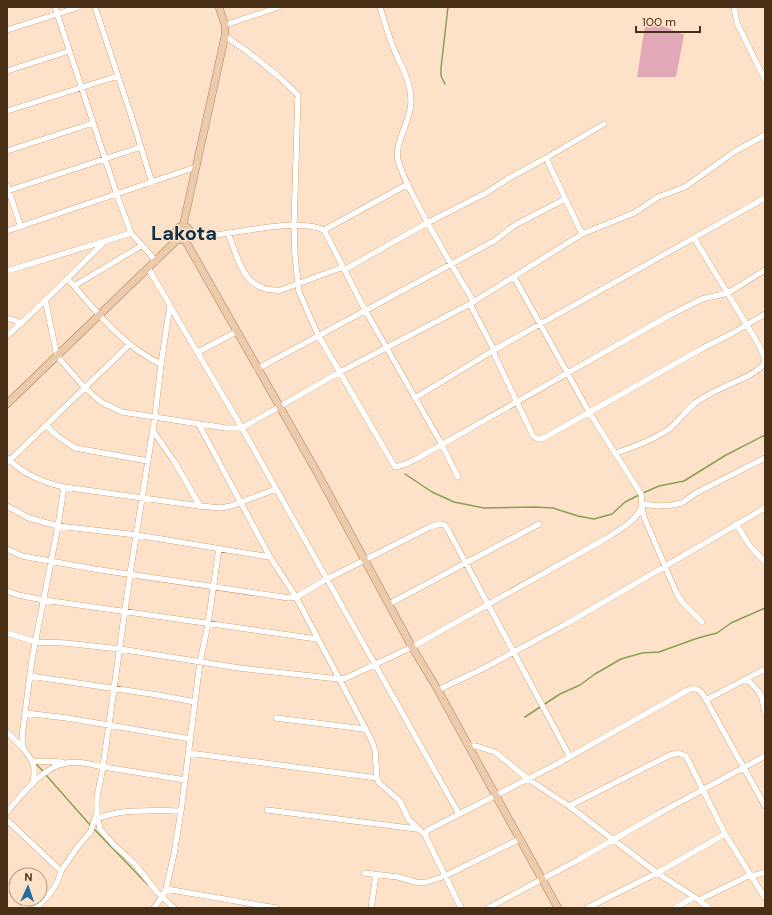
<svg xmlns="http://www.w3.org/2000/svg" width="772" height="915" viewBox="0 0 772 915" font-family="'DM Sans',sans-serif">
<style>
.green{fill:#e1a8b5}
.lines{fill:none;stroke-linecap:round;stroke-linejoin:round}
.stream{stroke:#87a152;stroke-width:1.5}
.minor-casing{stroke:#ba7d3e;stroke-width:6}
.major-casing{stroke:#ab7d52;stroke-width:8}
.minor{stroke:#fff;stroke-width:5.5}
.major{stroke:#eccbac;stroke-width:7}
.labels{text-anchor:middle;stroke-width:3;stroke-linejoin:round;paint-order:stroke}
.town-label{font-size:20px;font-weight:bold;fill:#0f314a;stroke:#fde2c9}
</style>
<rect width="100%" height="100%" fill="#fde2c9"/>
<path class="green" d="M 645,26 L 663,26 L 684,35 L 676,77 L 637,77 Z"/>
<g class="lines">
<path class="stream" d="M 445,84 L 441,76 L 441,68 L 448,7
M 405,474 L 432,492 L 454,502 L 484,508 L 535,507 L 553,508 L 578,516 L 594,519 L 612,514 L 625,502 L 639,495
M 643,493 L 659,486 L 684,481 L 726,455 L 765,435
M 525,717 L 560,694 L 580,685 L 595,674 L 621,659 L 642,653 L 659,652 L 695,639 L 709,635 L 717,633 L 731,623 L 765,608
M 35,763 L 44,772
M 46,775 L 91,826
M 94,829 L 148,885"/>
<g class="minor-casing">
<path id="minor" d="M 55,7 L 117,195 L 131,233 L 156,261
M 95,7 L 131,115 L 152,183
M 380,7 C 384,20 388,34 393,47 C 401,66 411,81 411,102 C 411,121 394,142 398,160 C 401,173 409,187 415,199 C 433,234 453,268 474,302
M 734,7 L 737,23 L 765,80
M 225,25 L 279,7
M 7,30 L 79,7
M 225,36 L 248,52 L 278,76 L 298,95 L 294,225 L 295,256 L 299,292 L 318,335 L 395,467 L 406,464 L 418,458 L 670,315 L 702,299 L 728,293 L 765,270
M 7,71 L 69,51
M 7,111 L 118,76
M 7,151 L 93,123
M 546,158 L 582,234
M 7,186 L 21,227
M 7,191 L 141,147
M 324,230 L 408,184
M 7,231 L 196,167
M 228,233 C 239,261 244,293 281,290 L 343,267
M 190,235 C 198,235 207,236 215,235 C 244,232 298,218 324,230 L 365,310 L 441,443 L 458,477
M 148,268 L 170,305 L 161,364 L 155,416 L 130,574 L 103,767 L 97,797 L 97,815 L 100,829 L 114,845 L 134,863 L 157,892 L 174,908
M 344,270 L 427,223 L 486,193 L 509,178 L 546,158 L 604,124
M 7,271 L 131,233
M 514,277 L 589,412 L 641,494 L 642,507 L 644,517 L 676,592 L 682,602 L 702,622
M 67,278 C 95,310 122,346 161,364
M 74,286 L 141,246
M 45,299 L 57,356 L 84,387 L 101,402 L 122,412 L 226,428 L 242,428 L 340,372 L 470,304 L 582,234 L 634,213 L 658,197 L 685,187 L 734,152 L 765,135
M 470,304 L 494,350 L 495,356 L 533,436 L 538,439 L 542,439 L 703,348 L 731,334 L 765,314
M 170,306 L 242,428 L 459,814
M 7,318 L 22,323
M 7,336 C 41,306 73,273 105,241
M 198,352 L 236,332
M 257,369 L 494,241 L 515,225 L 565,199
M 415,398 L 494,350 L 765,198
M 198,423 L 270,557 L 296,597 L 372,741 L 375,750 L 377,778 L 379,783 L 400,801 L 409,820 L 425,835 L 461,908
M 46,425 L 56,435 L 75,448 L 148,461
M 153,431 L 174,461 L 200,506
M 616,453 C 634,447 653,440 669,429 C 679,421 686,410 695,403 C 705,396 717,390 728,385 C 737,381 760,372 764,363 C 766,356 759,346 756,340 L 694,238
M 7,458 C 24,474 41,482 64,487 L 200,506 L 221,508 L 231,506 L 276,489
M 8,462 L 130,344
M 642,504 L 657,506 L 672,505 L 682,503 L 696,493 L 765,458
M 7,506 L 29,518 L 58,526 L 137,535 L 270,557
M 736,524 L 750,546 L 765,562
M 7,549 L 22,556 L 94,569 L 289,598 L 296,597 L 327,579 L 430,527 L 440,524 L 445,525 L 448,530 L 570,757
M 7,591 L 18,595 L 44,600 L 317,639
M 389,604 L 539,524
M 7,633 L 36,642 L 65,643 L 120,649 L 239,668 L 339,679 L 346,678 L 412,647 L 605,539 C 619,530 634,523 642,507
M 765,669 L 706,700 L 765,806
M 30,676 L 158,695 L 195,702
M 747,679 L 759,692 L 762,698 L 765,713
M 438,690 L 484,668 L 566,624 L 765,508
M 25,713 L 67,718 L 191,739
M 276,718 L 364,729
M 7,732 L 23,748
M 468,746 L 476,746 L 495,752 L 528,779 L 569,806 L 657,873 L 699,900 L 709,908
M 189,753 L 377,778
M 32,761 L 62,762
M 32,785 L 34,776 L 34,767 L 32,761 L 23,748 L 22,737 L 32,659 L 58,526 L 64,487
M 569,806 L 670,755 L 678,753 L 686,756 L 725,834 L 765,898
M 267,810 L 417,829
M 7,812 C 21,796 39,772 59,765 C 76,758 93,766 110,768 C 135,772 160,776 185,780
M 97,819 C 122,808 155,811 181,811
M 7,820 L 61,871
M 425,835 L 428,830 L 559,763 L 688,690 C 698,686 702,692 706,700
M 364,873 L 398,877 L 419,883 L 427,882 L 445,876 L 520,839
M 7,886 L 16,896
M 166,889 L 276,908
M 19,899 L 27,908
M 699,900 L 750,875 L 756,875 L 765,872
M 36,908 L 51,892 L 58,881 L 61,871 L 76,849 L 91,831 L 96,815
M 154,908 L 162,897 L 166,889 L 174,854 L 181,811 L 200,662 L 208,624 L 219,548
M 371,908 L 376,875
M 488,908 L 578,860 L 658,814 L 765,756
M 587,908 L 657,873 L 725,834
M 675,908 L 694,897"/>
</g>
<g class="major-casing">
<path id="major" d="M 183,226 L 225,36 L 225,25 L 219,7
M176 233a7 7 0 1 1 14 0a7 7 0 1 1-14 0Z
M 185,240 L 318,474 L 412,647 L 438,690 L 496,796 L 558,908
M 7,404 L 179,238"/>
</g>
<use href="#minor" class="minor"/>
<use href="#major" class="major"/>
</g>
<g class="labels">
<g class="town-label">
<text x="184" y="240">Lakota</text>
</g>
</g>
<rect width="772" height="915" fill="none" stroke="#482e14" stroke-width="16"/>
<g transform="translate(28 887) rotate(3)"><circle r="19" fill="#fde2c9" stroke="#b59a81"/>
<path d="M0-3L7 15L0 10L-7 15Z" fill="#256da1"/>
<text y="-6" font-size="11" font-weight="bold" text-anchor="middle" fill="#482e14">N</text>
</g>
<path d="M636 26v6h64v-6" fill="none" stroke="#482e14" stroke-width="2"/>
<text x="642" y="26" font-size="12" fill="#482e14" stroke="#fde2c9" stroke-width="3" paint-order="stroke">100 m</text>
</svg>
